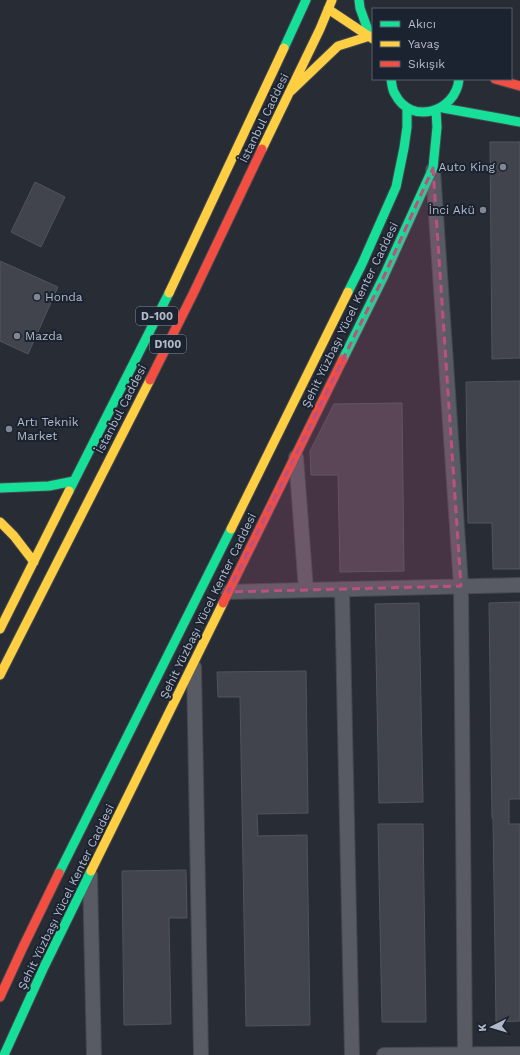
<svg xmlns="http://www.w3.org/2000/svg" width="520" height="1055" viewBox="0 0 520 1055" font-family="'Work Sans',sans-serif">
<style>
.building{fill:#41444c;stroke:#50545d}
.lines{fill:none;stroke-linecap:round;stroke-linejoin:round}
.street-casing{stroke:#44474e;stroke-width:16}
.fast-casing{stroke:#44474e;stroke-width:11}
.slow-casing{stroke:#44474e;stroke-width:11}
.jam-casing{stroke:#44474e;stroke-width:11}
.street{stroke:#585b63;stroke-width:14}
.fast{stroke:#16e098;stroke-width:9}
.slow{stroke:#ffcf43;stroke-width:9}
.jam{stroke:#f24e42;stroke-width:9}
.marked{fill:#bc5081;fill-opacity:0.2;stroke:#bc5081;stroke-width:3;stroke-dasharray:8 5;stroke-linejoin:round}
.poi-dot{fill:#818794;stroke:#1b2230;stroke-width:1.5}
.labels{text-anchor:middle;stroke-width:4;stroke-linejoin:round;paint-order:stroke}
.shield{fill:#1b2230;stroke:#848b9a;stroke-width:1}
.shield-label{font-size:11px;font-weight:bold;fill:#b1b8c7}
.street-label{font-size:12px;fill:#b1b8c7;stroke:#1b2230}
.poi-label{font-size:12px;fill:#b1b8c7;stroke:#1b2230;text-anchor:start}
</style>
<rect width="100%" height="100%" fill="#282c35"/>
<path class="building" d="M 490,142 L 520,142 L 520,358 L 492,359 Z
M 35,182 L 65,197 L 41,247 L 11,232 Z
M 0,261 L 58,287 L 28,354 L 0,341 Z
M 520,381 L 520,569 L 493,569 L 492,523 L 468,523 L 466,382 Z
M 402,403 L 404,571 L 340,572 L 338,475 L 311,475 L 310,451 L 334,404 Z
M 520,602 L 520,799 L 509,799 L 509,824 L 520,824 L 520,1021 L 496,1022 L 493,818 L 492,818 L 489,603 Z
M 419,603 L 423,802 L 379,803 L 375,604 Z
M 306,671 L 308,813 L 257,814 L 258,836 L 307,835 L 310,1025 L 246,1026 L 240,697 L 218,697 L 217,672 Z
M 378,824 L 423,824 L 426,1022 L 382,1022 Z
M 186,870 L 187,918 L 169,918 L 171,1024 L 124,1025 L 122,871 Z"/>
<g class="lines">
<g class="street-casing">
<path id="street" d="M 433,170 L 461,586 L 465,1055
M 296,457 L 306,590
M 342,589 L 352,1055
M 228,592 L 520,585
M 194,667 L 201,1055
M 90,875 L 94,1055
M 384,1055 L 520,1054"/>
</g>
<g class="fast-casing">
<path id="fast" d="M 359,0 L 360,8 L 370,36
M 284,48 L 306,0
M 391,79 C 392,84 392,90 395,94 C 411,126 456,112 459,79
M 443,108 L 520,122
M 348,292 L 362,264 L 396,187 L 404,148 L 407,127 L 407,108
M 343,359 L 384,276 L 433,168 L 437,127 L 436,110
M 0,488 L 49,486 L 74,481
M 69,491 L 169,293
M 59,873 L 231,529
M 4,1055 L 44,967 L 91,871"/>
</g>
<g class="slow-casing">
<path id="slow" d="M 328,9 L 373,39
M 291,91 L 338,46 L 370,36
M 262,149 L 320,29 L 332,0
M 169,293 L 284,48
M 0,522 L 14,536 L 34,562
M 231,529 L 348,292
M 0,629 L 69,491
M 0,675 L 150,380
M 91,871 L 223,603"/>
</g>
<g class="jam-casing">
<path id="jam" d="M 495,79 L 520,86
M 150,380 L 193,294 L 262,149
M 223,603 L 343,359
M 0,997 L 23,947 L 59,873"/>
</g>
<use href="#street" class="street"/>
<use href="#fast" class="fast"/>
<use href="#slow" class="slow"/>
<use href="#jam" class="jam"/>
</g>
<path class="marked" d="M 433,168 L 461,586 L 228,592 L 384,276 Z"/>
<g class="poi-dot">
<circle cx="503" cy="167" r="4"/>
<circle cx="483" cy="210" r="4"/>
<circle cx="37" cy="297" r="4"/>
<circle cx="17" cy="336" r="4"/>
<circle cx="9" cy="429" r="4"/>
</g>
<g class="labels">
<g class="shield">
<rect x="136" y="307" width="42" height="18" rx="3"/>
<rect x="150" y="335" width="36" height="18" rx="3"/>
</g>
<g class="shield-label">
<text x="157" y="320">D-100</text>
<text x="168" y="348">D100</text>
</g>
<g class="street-label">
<text transform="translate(264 118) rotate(-64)" y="4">İstanbul Caddesi</text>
<text transform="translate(350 315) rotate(-64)" y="4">Şehit Yüzbaşı Yücel Kenter Caddesi</text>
<text transform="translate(121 409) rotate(-63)" y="4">İstanbul Caddesi</text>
<text transform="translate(208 606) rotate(-64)" y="4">Şehit Yüzbaşı Yücel Kenter Caddesi</text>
<text transform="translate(66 897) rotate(-64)" y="4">Şehit Yüzbaşı Yücel Kenter Caddesi</text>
</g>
<g class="poi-label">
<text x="495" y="171" text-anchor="end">Auto King</text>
<text x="475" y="214" text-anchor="end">İnci Akü</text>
<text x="45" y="301">Honda</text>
<text x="25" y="340">Mazda</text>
<text x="17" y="426">Artı Teknik<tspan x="17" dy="14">Market</tspan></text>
</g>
</g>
<rect x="372" y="8" width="140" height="72" fill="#1b2230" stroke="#575e6c"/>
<rect x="380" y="21" width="20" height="6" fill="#16e098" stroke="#575e6c"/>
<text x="408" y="28" font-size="12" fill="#b1b8c7">Akıcı</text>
<rect x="380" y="41" width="20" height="6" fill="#ffcf43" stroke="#575e6c"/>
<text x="408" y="48" font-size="12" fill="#b1b8c7">Yavaş</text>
<rect x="380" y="61" width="20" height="6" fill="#f24e42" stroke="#575e6c"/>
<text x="408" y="68" font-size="12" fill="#b1b8c7">Sıkışık</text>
<g transform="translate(492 1027) rotate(265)" stroke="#1b2230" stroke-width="3" paint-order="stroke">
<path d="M0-3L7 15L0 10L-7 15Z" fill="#b1b8c7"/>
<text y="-6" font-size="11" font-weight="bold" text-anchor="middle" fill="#b1b8c7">K</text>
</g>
</svg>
